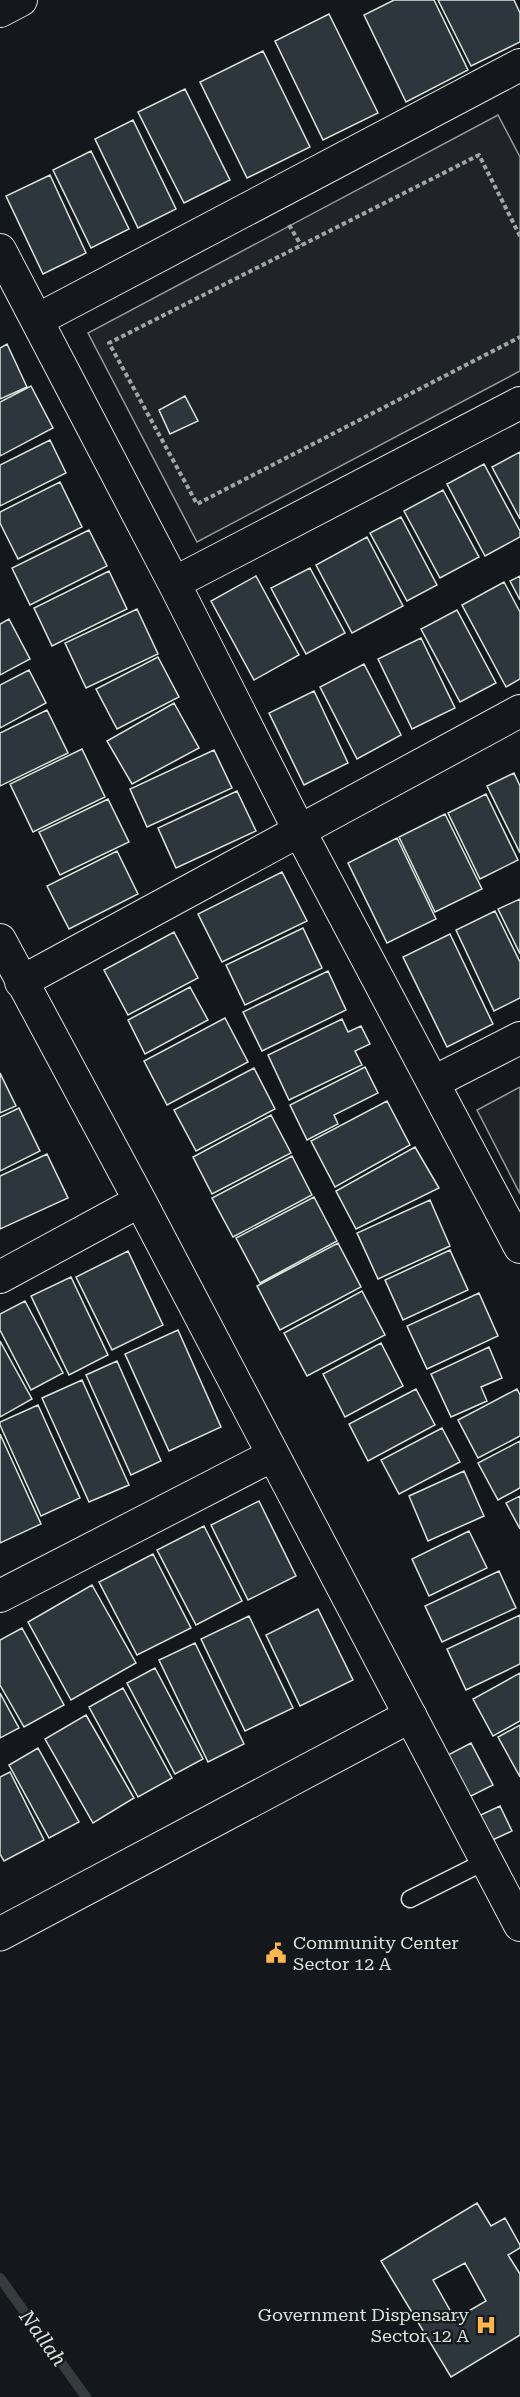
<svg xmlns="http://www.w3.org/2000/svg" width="520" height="2397" viewBox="0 0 520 2397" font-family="'Roboto Serif',serif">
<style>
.green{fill:#202428;stroke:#939e99;stroke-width:1.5}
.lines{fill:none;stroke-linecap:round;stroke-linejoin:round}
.stream{stroke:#363b3e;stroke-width:10}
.building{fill:#2c363c;stroke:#d8e6dc;stroke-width:1.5;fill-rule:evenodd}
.lane-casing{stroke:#d8e6dc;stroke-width:19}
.street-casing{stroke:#d8e6dc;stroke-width:34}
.secondary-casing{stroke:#d8e6dc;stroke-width:35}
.path{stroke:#9da8a2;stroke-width:4;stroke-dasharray:4.5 3;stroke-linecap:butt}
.lane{stroke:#14181c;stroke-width:16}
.street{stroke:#14181c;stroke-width:32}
.secondary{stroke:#14181c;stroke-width:33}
.labels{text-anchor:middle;stroke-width:4.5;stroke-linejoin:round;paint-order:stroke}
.poi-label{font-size:18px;fill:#d8e6dc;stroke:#14181c;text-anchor:start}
.water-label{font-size:20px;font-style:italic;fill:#d8e6dc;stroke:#14181c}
</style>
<rect width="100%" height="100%" fill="#14181c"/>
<path class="green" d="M 498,115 L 520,157 L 520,371 L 197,542 L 88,333 Z
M 520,1087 L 520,1194 L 477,1110 Z"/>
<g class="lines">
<path class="stream" d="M 0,2278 L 86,2397"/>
</g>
<path class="building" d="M 394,0 L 434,0 L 468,70 L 406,102 L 364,15 Z
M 438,0 L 514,0 L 520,13 L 520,42 L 471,66 Z
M 329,14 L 378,113 L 323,140 L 275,41 Z
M 263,51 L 310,147 L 247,178 L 200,82 Z
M 185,89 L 230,180 L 184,203 L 138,112 Z
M 133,120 L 176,209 L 138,228 L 95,139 Z
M 91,151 L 129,229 L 91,248 L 53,170 Z
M 50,175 L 86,253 L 43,274 L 6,196 Z
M 7,344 L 27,387 L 0,399 L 0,348 Z
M 31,386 L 53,428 L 0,456 L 0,402 Z
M 185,396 L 198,421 L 170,434 L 159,410 Z
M 50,440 L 66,473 L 0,506 L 0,465 Z
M 520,452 L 520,519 L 492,467 Z
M 484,464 L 520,531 L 520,537 L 485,556 L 447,484 Z
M 60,482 L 82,527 L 18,559 L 0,523 L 0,512 Z
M 443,490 L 479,557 L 440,578 L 404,511 Z
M 401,517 L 437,585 L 407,601 L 370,533 Z
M 89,530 L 107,566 L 30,605 L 12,568 Z
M 367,537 L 403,606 L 352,633 L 316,565 Z
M 310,568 L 345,633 L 306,654 L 271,588 Z
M 109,571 L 127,609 L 52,646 L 34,608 Z
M 256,576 L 299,655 L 254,680 L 211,601 Z
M 520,576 L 520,600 L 510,581 Z
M 504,582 L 520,612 L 520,679 L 506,687 L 462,605 Z
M 137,609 L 158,654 L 86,688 L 65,643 Z
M 457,610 L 496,683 L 460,702 L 421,629 Z
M 9,619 L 30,659 L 0,675 L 0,624 Z
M 421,638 L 455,708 L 412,729 L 378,659 Z
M 158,657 L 179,697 L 117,729 L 96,689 Z
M 364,664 L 401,735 L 357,759 L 320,687 Z
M 29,670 L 46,703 L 0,728 L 0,685 Z
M 314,691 L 348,763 L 304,785 L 269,713 Z
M 174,703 L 199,748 L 132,784 L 107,741 Z
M 47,710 L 68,753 L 0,786 L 0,733 Z
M 82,749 L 105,797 L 33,832 L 10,784 Z
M 214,750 L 232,788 L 147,827 L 130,789 Z
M 514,773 L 520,786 L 520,853 L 487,786 Z
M 237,791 L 256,831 L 176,868 L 158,828 Z
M 486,794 L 518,860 L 480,879 L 448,813 Z
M 108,799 L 129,842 L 60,875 L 39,832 Z
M 445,814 L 482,889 L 435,912 L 399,837 Z
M 397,838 L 436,919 L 387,943 L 348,863 Z
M 117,851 L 138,894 L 69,929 L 47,886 Z
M 282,872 L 307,921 L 222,962 L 198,914 Z
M 520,899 L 520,954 L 498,909 Z
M 495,911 L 520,962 L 520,998 L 494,1011 L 456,930 Z
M 303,928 L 322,968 L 245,1005 L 226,965 Z
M 174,932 L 198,978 L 128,1015 L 104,970 Z
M 450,934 L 493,1024 L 447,1047 L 403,957 Z
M 328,971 L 346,1010 L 262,1051 L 243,1012 Z
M 190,987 L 208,1020 L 145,1054 L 128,1020 Z
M 225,1018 L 248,1062 L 167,1105 L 144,1061 Z
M 342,1019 L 348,1032 L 361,1026 L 370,1044 L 355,1051 L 362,1065 L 289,1100 L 268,1055 Z
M 365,1067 L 378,1093 L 334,1115 L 338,1124 L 307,1140 L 290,1105 Z
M 254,1068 L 275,1109 L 196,1151 L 174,1110 Z
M 0,1073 L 16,1106 L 0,1113 Z
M 387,1101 L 410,1145 L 335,1187 L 311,1141 Z
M 19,1108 L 40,1151 L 0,1171 L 0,1117 Z
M 271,1115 L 291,1153 L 212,1194 L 193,1157 Z
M 415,1147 L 439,1188 L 356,1229 L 336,1191 Z
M 47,1154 L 68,1198 L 0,1229 L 0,1176 Z
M 292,1156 L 312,1195 L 233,1237 L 212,1198 Z
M 314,1197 L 337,1241 L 260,1283 L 236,1238 Z
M 430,1200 L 450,1246 L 378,1279 L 357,1233 Z
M 338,1243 L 361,1287 L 280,1330 L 257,1286 Z
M 450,1250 L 468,1290 L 403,1320 L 385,1280 Z
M 128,1251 L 163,1325 L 112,1350 L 76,1277 Z
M 71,1277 L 108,1355 L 69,1375 L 31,1296 Z
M 362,1291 L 385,1335 L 307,1376 L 284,1333 Z
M 479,1293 L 498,1336 L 427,1369 L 407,1326 Z
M 25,1301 L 63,1373 L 31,1390 L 0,1330 L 0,1314 Z
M 178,1330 L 221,1427 L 169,1451 L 125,1354 Z
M 0,1341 L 32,1399 L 0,1417 Z
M 381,1343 L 403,1386 L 345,1417 L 323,1374 Z
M 489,1347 L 502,1378 L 481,1387 L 487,1401 L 451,1417 L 431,1374 Z
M 117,1361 L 161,1461 L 131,1475 L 86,1375 Z
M 82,1380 L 129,1485 L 89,1502 L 42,1398 Z
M 416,1389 L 435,1425 L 368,1461 L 349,1424 Z
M 517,1389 L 520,1395 L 520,1436 L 478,1458 L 458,1420 Z
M 38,1405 L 80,1498 L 41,1516 L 0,1425 L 0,1422 Z
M 442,1428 L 460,1462 L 399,1494 L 381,1460 Z
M 0,1434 L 41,1524 L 0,1543 Z
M 520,1441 L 520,1488 L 498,1500 L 478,1463 Z
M 464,1471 L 484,1516 L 428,1541 L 409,1496 Z
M 520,1496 L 520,1529 L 506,1503 Z
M 259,1501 L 296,1576 L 248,1600 L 211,1525 Z
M 204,1526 L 242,1601 L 196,1625 L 157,1550 Z
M 469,1531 L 487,1568 L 429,1596 L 412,1559 Z
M 153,1554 L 191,1628 L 137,1655 L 99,1582 Z
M 499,1571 L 516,1608 L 442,1642 L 425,1606 Z
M 92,1585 L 136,1663 L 71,1700 L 28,1622 Z
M 318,1609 L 353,1680 L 300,1706 L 266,1635 Z
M 520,1615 L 520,1664 L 466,1690 L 447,1649 Z
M 249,1616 L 293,1708 L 245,1731 L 201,1639 Z
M 22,1628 L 64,1705 L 24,1727 L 0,1685 L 0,1640 Z
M 195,1643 L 244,1744 L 208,1762 L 159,1660 Z
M 155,1668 L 203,1759 L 175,1774 L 127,1683 Z
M 520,1673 L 520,1721 L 493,1736 L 473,1699 Z
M 123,1688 L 172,1778 L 138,1797 L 89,1707 Z
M 0,1693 L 19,1728 L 0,1738 Z
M 86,1715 L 134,1798 L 93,1823 L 45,1739 Z
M 520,1725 L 520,1777 L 498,1737 Z
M 471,1743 L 493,1785 L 469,1797 L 448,1755 Z
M 38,1748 L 79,1822 L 49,1838 L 9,1765 Z
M 10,1772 L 44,1840 L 4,1861 L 0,1854 L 0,1777 Z
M 500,1806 L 512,1831 L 486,1843 L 474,1818 Z
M 477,2203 L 491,2226 L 505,2218 L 520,2245 L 520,2248 L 508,2255 L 520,2274 L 520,2335 L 451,2377 L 381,2261 ZM 465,2263 L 486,2301 L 455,2319 L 433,2280 Z"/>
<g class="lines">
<g class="lane-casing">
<path id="lane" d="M 410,1899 L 486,1861"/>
</g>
<g class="street-casing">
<path id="street" d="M 0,11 L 21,0
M 0,250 L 174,583 L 299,830 L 520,1247
M 37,320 L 520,65
M 174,583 L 520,403
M 0,940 L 140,1201 L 520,1925
M 21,982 L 520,711
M 434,1082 L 520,1038
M 0,1277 L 140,1201
M 0,1596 L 273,1455"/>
</g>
<g class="secondary-casing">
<path id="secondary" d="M 0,1934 L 410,1716"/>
</g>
<path class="path" d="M 289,225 L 301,245
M 520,236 L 479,155 L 109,343 L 197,504 L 520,337"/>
<use href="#lane" class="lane"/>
<use href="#street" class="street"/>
<use href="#secondary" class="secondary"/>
</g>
<defs>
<g id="civic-bare" transform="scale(1.62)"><path d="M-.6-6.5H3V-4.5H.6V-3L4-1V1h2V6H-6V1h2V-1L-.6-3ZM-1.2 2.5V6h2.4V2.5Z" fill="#ffb74d" stroke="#14181c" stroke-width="2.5" paint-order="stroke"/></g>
<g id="hospital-bare" transform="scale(1.62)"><path d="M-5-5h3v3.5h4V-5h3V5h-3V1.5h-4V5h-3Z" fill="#ffb74d" stroke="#14181c" stroke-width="2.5" paint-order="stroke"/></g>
</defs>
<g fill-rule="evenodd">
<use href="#civic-bare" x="276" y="1953"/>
<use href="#hospital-bare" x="486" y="2325"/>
</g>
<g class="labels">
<g class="poi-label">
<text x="293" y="1949">Community Center<tspan x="293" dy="21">Sector 12 A</tspan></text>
<text x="469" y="2321" text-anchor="end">Government Dispensary<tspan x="469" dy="21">Sector 12 A</tspan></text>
</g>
<g class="water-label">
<text transform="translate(43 2338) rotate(54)" y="7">Nallah</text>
</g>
</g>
</svg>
